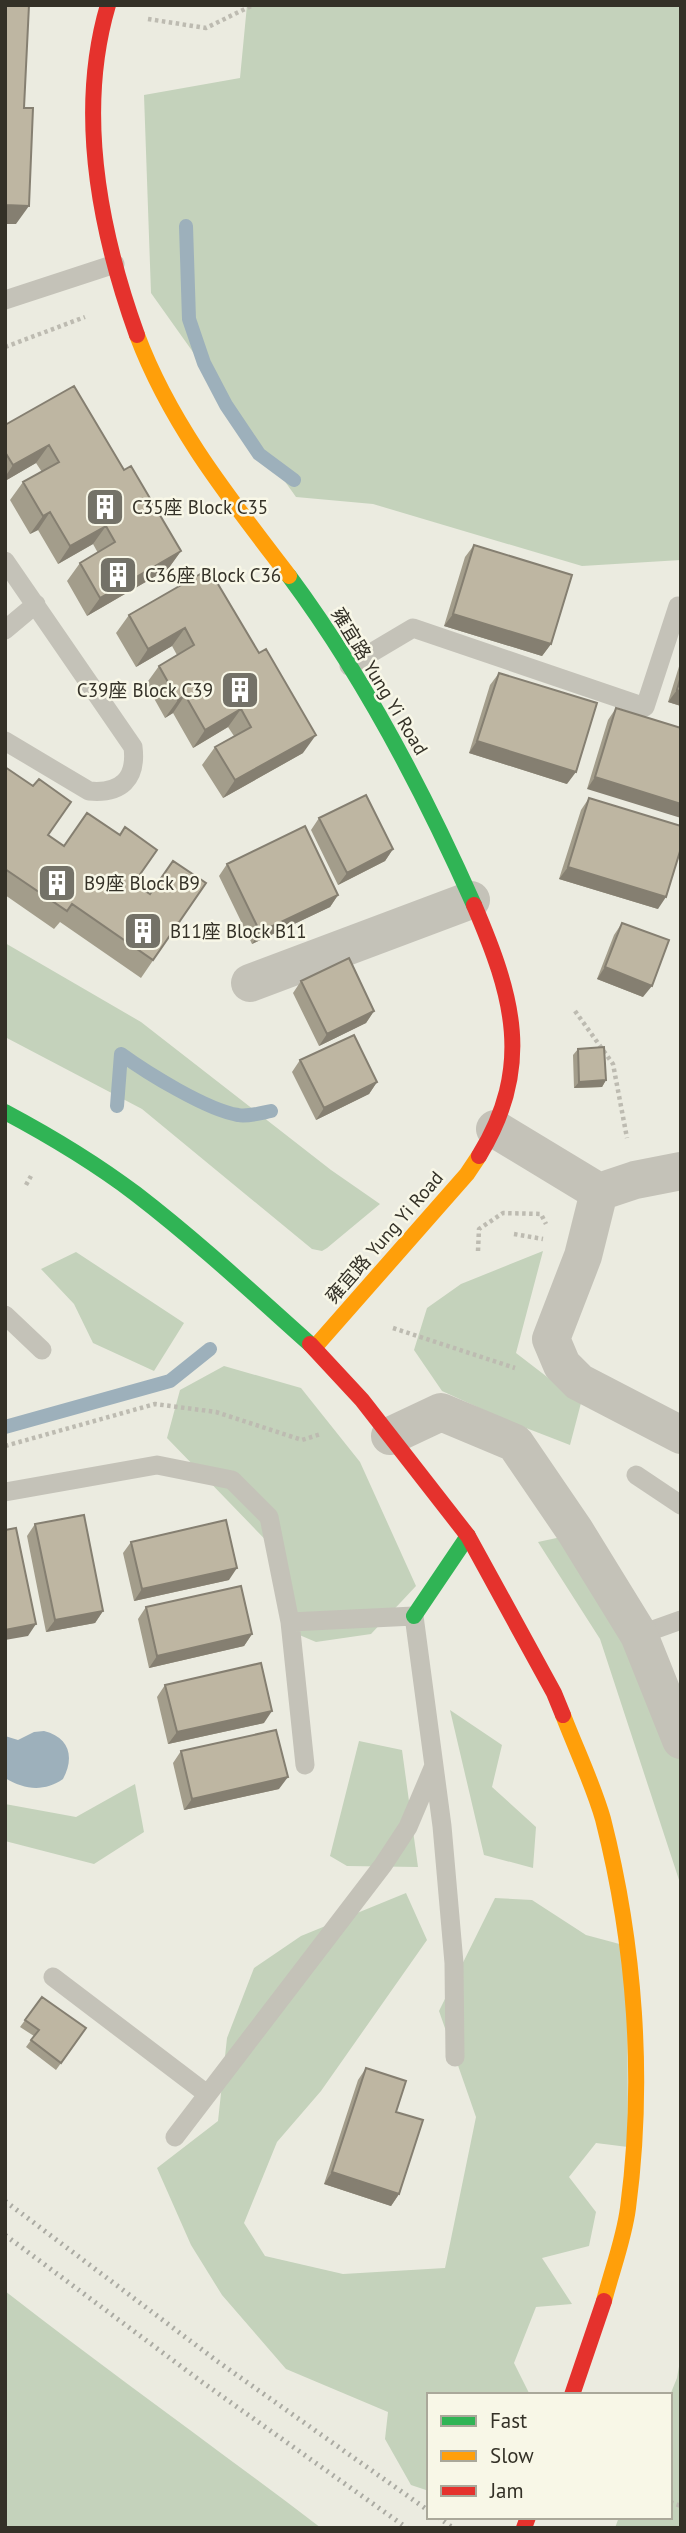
<svg xmlns="http://www.w3.org/2000/svg" width="686" height="2533" viewBox="0 0 686 2533" font-family="'PT Sans','Noto Sans TC',sans-serif">
<style>
.green{fill:#c4d2bb}
.water{fill:#9db0bb}
.lines{fill:none;stroke-linecap:round;stroke-linejoin:round}
.stream{stroke:#9db0bb;stroke-width:14}
.path{stroke:#bdbbb1;stroke-width:4.5;stroke-dasharray:3.5 3.5;stroke-linecap:butt}
.lane{stroke:#c4c2b8;stroke-width:19}
.street{stroke:#c4c2b8;stroke-width:38}
.fast{stroke:#30b455;stroke-width:16}
.slow{stroke:#ff9f0a;stroke-width:16}
.jam{stroke:#e5322d;stroke-width:16}
.rail{stroke:#ababa3;stroke-width:5;stroke-dasharray:2 5;stroke-linecap:butt}
.wall{fill:#a39d8b}
.shaded-wall{fill:#857f71}
.building{fill:#beb6a2;stroke:#857f71;stroke-width:2}
.labels{text-anchor:middle;stroke-width:5;stroke-linejoin:round;paint-order:stroke}
.poi-label{font-size:19px;fill:#343127;stroke:#f8f7e7;text-anchor:start}
.street-label{font-size:19px;fill:#343127;stroke:#f8f7e7}
</style>
<rect width="100%" height="100%" fill="#ebebe0"/>
<path class="green" d="M 247,5 L 681,5 L 681,560 L 582,566 L 373,504 L 296,497 L 151,293 L 144,95 L 240,78 Z
M 5,943 L 141,1022 L 331,1170 L 380,1204 L 327,1248 L 322,1251 L 312,1249 L 142,1109 L 5,1037 Z
M 543,1251 L 516,1353 L 581,1403 L 570,1445 L 508,1421 L 442,1391 L 414,1350 L 427,1308 L 461,1284 Z
M 76,1252 L 184,1323 L 154,1371 L 93,1343 L 74,1304 L 41,1269 Z
M 224,1366 L 301,1388 L 360,1462 L 416,1586 L 371,1634 L 316,1642 L 297,1634 L 287,1562 L 167,1438 L 180,1390 Z
M 589,1531 L 681,1705 L 681,1886 L 600,1639 L 538,1542 Z
M 450,1710 L 502,1745 L 492,1787 L 536,1827 L 533,1868 L 484,1855 Z
M 359,1741 L 402,1750 L 418,1867 L 347,1866 L 330,1856 Z
M 135,1784 L 144,1832 L 94,1864 L 5,1841 L 5,1804 L 76,1817 Z
M 406,1893 L 427,1940 L 321,2091 L 277,2142 L 244,2223 L 265,2256 L 343,2274 L 445,2268 L 476,2117 L 439,2011 L 495,1898 L 532,1900 L 586,1935 L 627,1946 L 628,2147 L 596,2143 L 569,2177 L 596,2212 L 589,2246 L 542,2258 L 572,2304 L 536,2307 L 514,2363 L 530,2395 L 429,2395 L 429,2491 L 411,2485 L 385,2439 L 388,2412 L 286,2369 L 222,2295 L 191,2245 L 157,2168 L 218,2121 L 227,2038 L 254,1968 L 301,1936 Z
M 5,2291 C 109,2372 216,2448 321,2528 L 5,2528 Z
M 681,2355 L 681,2528 L 615,2528 L 619,2517 L 670,2517 L 670,2395 L 677,2378 Z"/>
<path class="water" d="M 44,1731 C 69,1737 75,1757 63,1779 C 44,1792 25,1790 5,1778 L 5,1736 L 18,1740 L 34,1732 Z"/>
<g class="lines">
<path class="stream" d="M 186,226 L 189,319 L 204,363 L 226,405 L 259,454 L 294,480
M 117,1106 L 121,1054 C 147,1073 207,1110 238,1115 C 248,1117 261,1113 271,1111
M 5,1427 L 170,1381 L 210,1349"/>
<path class="path" d="M 148,19 L 206,28 L 253,5
M 5,347 L 85,317
M 575,1011 L 613,1064 L 627,1138
M 26,1185 L 31,1176
M 514,1234 L 543,1239
M 478,1251 L 479,1229 L 503,1213 L 541,1214 L 546,1224
M 393,1328 L 515,1368
M 5,1446 L 155,1404 L 216,1412 L 302,1440 L 321,1434
M 670,2502 L 681,2506"/>
<path class="lane" d="M 5,300 L 115,264
M 5,561 L 133,747 C 137,779 121,794 89,791 L 5,741
M 5,630 L 36,604
M 349,666 L 413,628 L 645,707 L 678,606
M 5,1315 L 42,1350
M 636,1475 L 681,1505
M 5,1492 L 157,1465 L 232,1480 L 269,1517 L 290,1622 L 305,1765
M 290,1622 L 414,1616 L 442,1826 L 454,1963 L 455,2057
M 639,1635 L 681,1620
M 53,1977 L 207,2094
M 175,2137 L 383,1865 L 408,1827 L 433,1768"/>
<path class="street" d="M 250,983 L 471,900
M 495,1129 L 599,1192 L 635,1180 L 681,1171
M 599,1192 L 583,1256 L 551,1339 L 562,1365 L 579,1382 L 681,1435
M 390,1436 L 441,1412 L 515,1443 L 575,1531 L 639,1635 L 681,1740"/>
<path class="fast" d="M 289,576 C 364,677 423,790 474,905
M 5,1112 C 50,1136 95,1163 136,1194 C 197,1241 253,1293 310,1344
M 414,1616 L 468,1536"/>
<path class="slow" d="M 137,335 C 171,426 231,500 289,576
M 314,1348 L 467,1174 L 479,1156
M 563,1715 C 576,1749 593,1784 603,1819 C 635,1945 645,2079 628,2208 C 624,2239 612,2270 604,2301"/>
<path class="jam" d="M 108,5 C 76,113 100,232 137,335
M 474,905 C 513,996 534,1066 479,1156
M 310,1344 L 362,1400 L 468,1536 L 554,1693 L 563,1715
M 572,2395 L 604,2301
M 524,2528 L 528,2517"/>
<path class="rail" d="M 5,2201 L 217,2361 L 429,2511
M 5,2235 L 202,2382 L 407,2528
M 438,2517 L 453,2528"/>
</g>
<path class="wall" d="M 5,425 L 124,470 L 181,551 L 168,569 L 87,616 L 67,581 L 80,563 L 98,553 L 93,544 L 58,564 L 38,530 L 30,534 L 10,500 L 23,482 L 42,472 L 36,463 L 5,481 Z
M 474,545 L 551,644 L 542,656 L 444,626 L 465,557 Z
M 209,569 L 303,753 L 223,798 L 202,765 L 215,747 L 234,736 L 228,727 L 193,748 L 173,713 L 165,718 L 146,684 L 159,666 L 177,655 L 172,646 L 136,667 L 116,633 L 129,615 Z
M 681,660 L 681,706 L 668,702 Z
M 499,673 L 567,784 L 469,753 L 490,685 Z
M 616,708 L 681,728 L 587,789 L 608,720 Z
M 5,767 L 48,835 L 64,846 L 134,883 L 150,894 L 206,883 L 141,978 L 60,922 L 54,929 L 5,895 Z
M 589,798 L 658,909 L 559,879 L 581,810 Z
M 319,818 L 393,849 L 385,861 L 338,885 L 311,830 Z
M 227,864 L 338,895 L 330,907 L 252,944 L 219,876 Z
M 622,923 L 643,997 L 597,979 L 614,935 Z
M 301,981 L 374,1011 L 366,1023 L 319,1046 L 293,993 Z
M 578,1049 L 606,1080 L 602,1087 L 574,1088 L 573,1055 Z
M 300,1060 L 377,1082 L 369,1094 L 316,1120 L 292,1072 Z
M 35,1524 L 103,1611 L 95,1623 L 46,1632 L 27,1536 Z
M 131,1542 L 229,1580 L 134,1601 L 123,1553 Z
M 146,1607 L 252,1634 L 244,1646 L 149,1668 L 138,1619 Z
M 165,1685 L 264,1723 L 168,1744 L 157,1697 Z
M 181,1751 L 279,1789 L 184,1810 L 173,1763 Z
M 42,1997 L 86,2028 L 56,2070 L 26,2047 L 34,2036 L 20,2027 Z
M 366,2068 L 396,2112 L 399,2194 L 391,2206 L 324,2184 L 358,2080 Z"/>
<path class="shaded-wall" d="M 5,205 L 29,206 L 16,224 L 5,224 Z
M 49,445 L 36,463 L 5,481 L 5,477 L 13,465 Z
M 50,512 L 38,530 L 30,534 L 43,516 Z
M 106,526 L 93,544 L 58,564 L 70,546 Z
M 181,551 L 168,569 L 87,616 L 100,598 Z
M 453,614 L 551,644 L 542,656 L 444,626 Z
M 185,628 L 172,646 L 136,667 L 148,649 Z
M 677,690 L 681,691 L 681,706 L 668,702 Z
M 185,695 L 173,713 L 165,718 L 178,700 Z
M 241,709 L 228,727 L 193,748 L 205,730 Z
M 316,735 L 303,753 L 223,798 L 235,780 Z
M 477,741 L 576,772 L 567,784 L 469,753 Z
M 595,777 L 681,804 L 681,818 L 587,789 Z
M 393,849 L 385,861 L 338,885 L 347,873 Z
M 568,867 L 666,897 L 658,909 L 559,879 Z
M 338,895 L 330,907 L 252,944 L 260,932 Z
M 605,967 L 652,986 L 643,997 L 597,979 Z
M 374,1011 L 366,1023 L 319,1046 L 327,1034 Z
M 606,1080 L 602,1087 L 574,1088 L 579,1082 Z
M 377,1082 L 369,1094 L 316,1120 L 324,1108 Z
M 237,1568 L 229,1580 L 134,1601 L 142,1589 Z
M 103,1611 L 95,1623 L 46,1632 L 55,1620 Z
M 36,1624 L 28,1636 L 5,1640 L 5,1630 Z
M 252,1634 L 244,1646 L 149,1668 L 157,1656 Z
M 272,1711 L 264,1723 L 168,1744 L 177,1732 Z
M 288,1777 L 279,1789 L 184,1810 L 192,1799 Z
M 332,2172 L 399,2194 L 391,2206 L 324,2184 Z"/>
<path class="building" d="M 5,5 L 29,5 L 24,108 L 33,108 L 29,206 L 5,205 Z
M 74,386 L 124,470 L 131,466 L 181,551 L 100,598 L 80,563 L 115,542 L 106,526 L 70,546 L 50,512 L 43,516 L 23,482 L 59,462 L 49,445 L 13,465 L 5,452 L 5,425 Z
M 474,545 L 572,575 L 551,644 L 453,614 Z
M 209,569 L 259,653 L 266,649 L 316,735 L 235,780 L 215,747 L 251,727 L 241,709 L 205,730 L 185,695 L 178,700 L 159,666 L 194,645 L 185,628 L 148,649 L 129,615 Z
M 499,673 L 597,703 L 576,772 L 477,741 Z
M 681,676 L 681,691 L 677,690 Z
M 616,708 L 681,728 L 681,804 L 595,777 Z
M 5,767 L 33,786 L 39,779 L 71,802 L 48,835 L 64,846 L 87,813 L 120,835 L 125,827 L 157,850 L 134,883 L 150,894 L 173,861 L 206,883 L 153,960 L 72,904 L 67,911 L 5,869 Z
M 366,795 L 393,849 L 347,873 L 319,818 Z
M 589,798 L 681,826 L 681,848 L 666,897 L 568,867 Z
M 305,826 L 338,895 L 260,932 L 227,864 Z
M 622,923 L 669,940 L 652,986 L 605,967 Z
M 349,958 L 374,1011 L 327,1034 L 301,981 Z
M 354,1035 L 377,1082 L 324,1108 L 300,1060 Z
M 604,1047 L 606,1080 L 579,1082 L 578,1049 Z
M 84,1515 L 103,1611 L 55,1620 L 35,1524 Z
M 226,1520 L 237,1568 L 142,1589 L 131,1542 Z
M 16,1528 L 36,1624 L 5,1630 L 5,1530 Z
M 241,1586 L 252,1634 L 157,1656 L 146,1607 Z
M 261,1663 L 272,1711 L 177,1732 L 165,1685 Z
M 276,1730 L 288,1777 L 192,1799 L 181,1751 Z
M 42,1997 L 86,2028 L 61,2063 L 31,2040 L 39,2030 L 25,2020 Z
M 366,2068 L 406,2081 L 396,2112 L 423,2120 L 399,2194 L 332,2172 Z"/>
<defs>
<g id="building-square" transform="scale(2.0125)"><rect x="-9" y="-9" width="18" height="18" rx="4" fill="#747268" stroke="#f8f7e7"/><path d="M-4-6H4V6H1V3H-1V6H-4ZM-2.5-4.3h1.7v1.8h-1.7ZM.8-4.3h1.7v1.8H.8ZM-2.5-1h1.7V.8h-1.7ZM.8-1h1.7V.8H.8Z" fill="#fff"/></g>
</defs>
<g fill-rule="evenodd">
<use href="#building-square" x="105" y="507"/>
<use href="#building-square" x="118" y="575"/>
<use href="#building-square" x="240" y="690"/>
<use href="#building-square" x="57" y="883"/>
<use href="#building-square" x="143" y="931"/>
</g>
<g class="labels">
<g class="poi-label">
<text x="132" y="514">C35座 Block C35</text>
<text x="145" y="582">C36座 Block C36</text>
<text x="213" y="697" text-anchor="end">C39座 Block C39</text>
<text x="84" y="890">B9座 Block B9</text>
<text x="170" y="938">B11座 Block B11</text>
</g>
<g class="street-label">
<text transform="translate(380 681) rotate(59)" y="7">雍宜路 Yung Yi Road</text>
<text transform="translate(384 1237) rotate(-49)" y="7">雍宜路 Yung Yi Road</text>
</g>
</g>
<rect width="686" height="2533" fill="none" stroke="#343127" stroke-width="14"/>
<rect x="427" y="2393" width="245" height="126" fill="#f8f7e7" stroke="#aaa89a" stroke-width="2"/>
<rect x="441" y="2416" width="35" height="10" fill="#30b455" stroke="#aaa89a" stroke-width="2"/>
<text x="490" y="2428" font-size="21" fill="#343127">Fast</text>
<rect x="441" y="2451" width="35" height="10" fill="#ff9f0a" stroke="#aaa89a" stroke-width="2"/>
<text x="490" y="2463" font-size="21" fill="#343127">Slow</text>
<rect x="441" y="2486" width="35" height="10" fill="#e5322d" stroke="#aaa89a" stroke-width="2"/>
<text x="490" y="2498" font-size="21" fill="#343127">Jam</text>
</svg>
